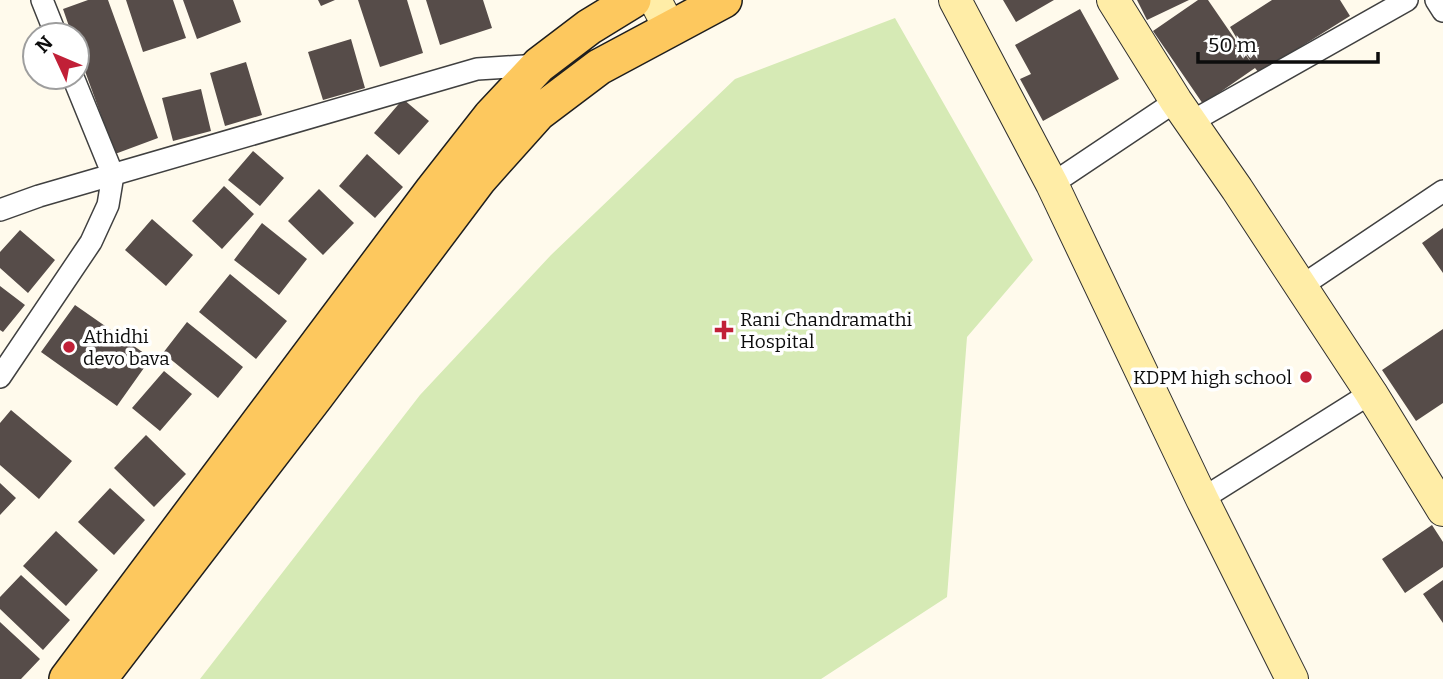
<svg xmlns="http://www.w3.org/2000/svg" width="1443" height="679" viewBox="0 0 1443 679" font-family="Bitter,serif">
<style>
.green{fill:#d6eab5}
.building{fill:#564c49}
.lines{fill:none;stroke-linecap:round;stroke-linejoin:round}
.street-casing{stroke:#404040;stroke-width:24}
.secondary-casing{stroke:#2f2f2f;stroke-width:34}
.primary-casing{stroke:#1e1e1e;stroke-width:38}
.street{stroke:#fff;stroke-width:21}
.secondary{stroke:#ffeda7;stroke-width:32}
.primary{stroke:#fdc85e;stroke-width:35}
.poi-dot{fill:#c12037;stroke:#fff;stroke-width:2.5}
.labels{text-anchor:middle;stroke-width:7;stroke-linejoin:round;paint-order:stroke}
.poi-label{font-size:19px;fill:#0d0d0d;stroke:#fff;text-anchor:start}
</style>
<rect width="100%" height="100%" fill="#fffaec"/>
<path class="green" d="M 895,18 L 1033,260 L 967,337 L 947,597 L 821,679 L 200,679 L 420,395 L 551,255 L 735,79 Z"/>
<path class="building" d="M 88,0 L 108,0 L 158,138 L 115,154 L 77,49 L 77,35 L 72,35 L 63,9 Z
M 126,0 L 173,0 L 186,38 L 143,52 Z
M 183,0 L 233,0 L 241,22 L 197,39 Z
M 318,0 L 335,0 L 321,6 Z
M 358,0 L 407,0 L 423,53 L 380,67 Z
M 426,0 L 483,0 L 492,28 L 440,45 Z
M 1003,0 L 1054,0 L 1016,22 Z
M 1137,0 L 1189,0 L 1147,20 Z
M 1198,0 L 1208,0 L 1252,64 L 1230,27 L 1272,0 L 1340,0 L 1350,16 L 1259,73 L 1255,68 L 1203,104 L 1153,31 Z
M 1080,9 L 1119,79 L 1043,121 L 1020,79 L 1031,74 L 1015,45 Z
M 351,39 L 365,88 L 323,100 L 308,52 Z
M 246,62 L 262,115 L 225,126 L 210,73 Z
M 201,89 L 211,131 L 173,141 L 162,98 Z
M 403,99 L 429,121 L 399,155 L 374,133 Z
M 253,151 L 284,178 L 260,206 L 228,180 Z
M 367,154 L 403,187 L 375,218 L 339,186 Z
M 224,186 L 254,214 L 222,249 L 192,221 Z
M 319,189 L 354,223 L 323,255 L 288,221 Z
M 152,219 L 193,255 L 166,286 L 125,250 Z
M 262,223 L 307,259 L 279,295 L 234,260 Z
M 1443,228 L 1443,273 L 1422,243 Z
M 20,230 L 55,260 L 28,293 L 0,268 L 0,252 Z
M 230,274 L 287,321 L 256,359 L 199,312 Z
M 0,286 L 25,305 L 3,332 L 0,330 Z
M 75,305 L 151,358 L 117,406 L 41,352 Z
M 187,322 L 243,367 L 218,398 L 163,353 Z
M 1443,329 L 1443,403 L 1416,421 L 1382,370 Z
M 164,371 L 192,394 L 160,431 L 132,408 Z
M 11,410 L 72,461 L 39,499 L 0,465 L 0,423 Z
M 146,435 L 186,474 L 154,507 L 114,468 Z
M 0,483 L 16,498 L 0,515 Z
M 110,488 L 145,520 L 114,555 L 78,522 Z
M 1432,525 L 1443,542 L 1443,567 L 1405,593 L 1382,559 Z
M 56,531 L 98,570 L 66,606 L 23,566 Z
M 21,575 L 70,620 L 43,650 L 0,609 L 0,597 Z
M 1443,580 L 1443,623 L 1423,594 Z
M 0,622 L 40,659 L 21,679 L 0,679 Z"/>
<g class="lines">
<g class="street-casing">
<path id="street" d="M 42,0 L 56,35
M 1436,0 L 1443,11
M 1191,122 L 1407,0
M 1052,184 L 1176,101
M 0,210 L 39,196 L 477,69 L 539,65
M 1300,287 L 1443,191
M 0,377 L 91,242 L 108,205 L 113,175 L 73,77
M 1202,499 L 1371,393"/>
</g>
<g class="secondary-casing">
<path id="secondary" d="M 655,0 L 670,29
M 955,0 L 1052,184 L 1202,499 L 1292,679
M 1113,0 L 1176,101 L 1237,189 L 1371,393 L 1443,510"/>
</g>
<g class="primary-casing">
<path id="primary" d="M 67,679 L 433,190 L 491,116 L 539,65 L 589,27 L 633,0
M 99,679 L 316,396 L 479,179 L 538,113 L 599,67 L 724,0"/>
</g>
<use href="#street" class="street"/>
<use href="#secondary" class="secondary"/>
<use href="#primary" class="primary"/>
</g>
<g class="poi-dot">
<path d="M720.5 319.5h7v7h7v7h-7v7h-7v-7h-7v-7h7z"/>
<circle cx="69" cy="347" r="7"/>
<circle cx="1306" cy="377" r="7"/>
</g>
<g class="labels">
<g class="poi-label">
<text x="740" y="326">Rani Chandramathi<tspan x="740" dy="22">Hospital</tspan></text>
<text x="83" y="343">Athidhi<tspan x="83" dy="22">devo bava</tspan></text>
<text x="1292" y="384" text-anchor="end">KDPM high school</text>
</g>
</g>
<g transform="translate(56 56) rotate(314)"><circle r="33" fill="#ffffff" stroke="#9e9e9e" stroke-width="2"/>
<path d="M0-5L12 26L0 18L-12 26Z" fill="#c12037"/>
<text y="-10" font-size="19" font-weight="bold" text-anchor="middle" fill="#0d0d0d">N</text>
</g>
<path d="M1198 52v10h180v-10" fill="none" stroke="#0d0d0d" stroke-width="3.5"/>
<text x="1208" y="52" font-size="21" fill="#0d0d0d" stroke="#ffffff" stroke-width="5" paint-order="stroke">50 m</text>
</svg>
